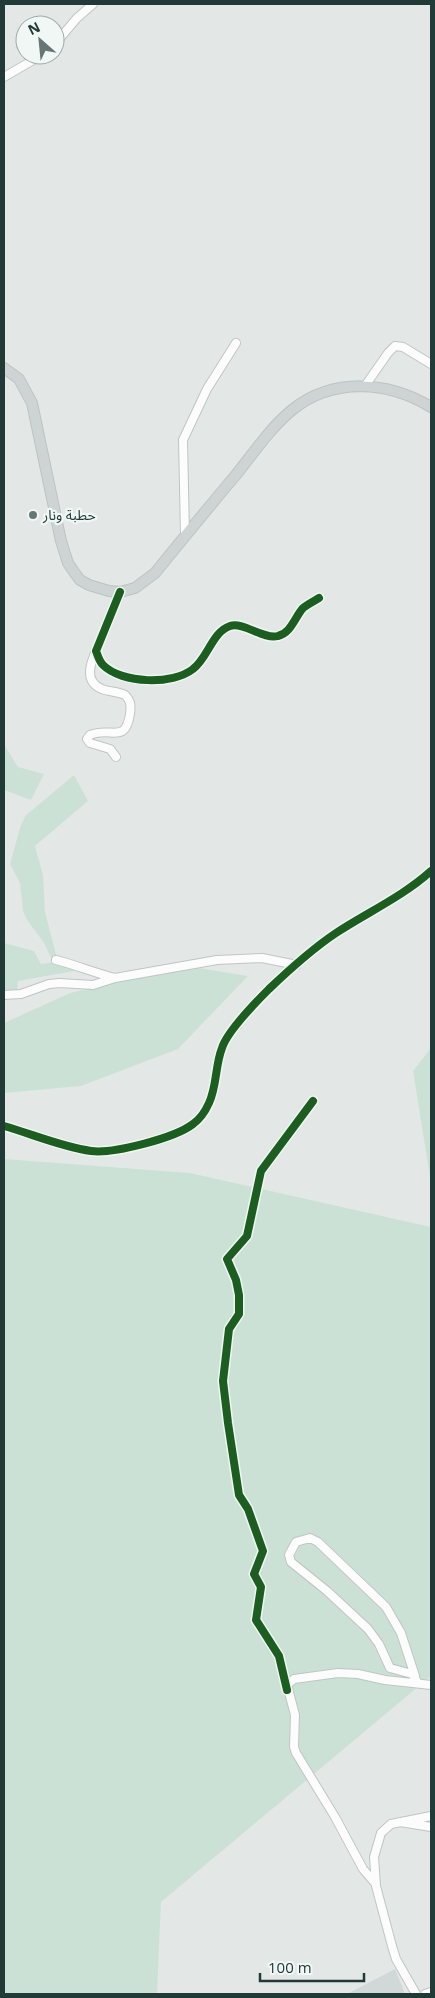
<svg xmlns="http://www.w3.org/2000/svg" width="435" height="1998" viewBox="0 0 435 1998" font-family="'Open Sans','Noto Sans Arabic',sans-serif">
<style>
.built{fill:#d0d9d7}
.green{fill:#cce1d6}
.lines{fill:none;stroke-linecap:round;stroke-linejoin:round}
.minor-casing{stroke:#c0c5c4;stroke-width:10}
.major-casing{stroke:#bcc4c3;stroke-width:12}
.minor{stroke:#fbfcfb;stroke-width:8}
.major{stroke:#cdd4d3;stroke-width:10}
.cycleway-casing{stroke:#f0f7f5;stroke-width:11}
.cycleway{stroke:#1b5e20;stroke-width:8}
.poi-dot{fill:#657775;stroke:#f0f7f5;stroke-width:2}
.labels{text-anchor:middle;stroke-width:4.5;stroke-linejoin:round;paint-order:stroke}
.poi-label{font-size:14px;fill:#213a38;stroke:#f0f7f5;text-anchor:start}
</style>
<rect width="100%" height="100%" fill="#e3e8e7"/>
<path class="built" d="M 395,1969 L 405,1994 L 347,1994 Z"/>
<path class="green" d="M 4,744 L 18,767 L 44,774 L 31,800 L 4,790 Z
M 74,775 L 88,801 L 35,846 L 43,875 L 45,912 L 57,958 L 51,958 L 44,943 L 27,920 L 23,911 L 20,883 L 10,864 L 20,828 L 25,816 Z
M 4,943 L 34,951 L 41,964 L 68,960 L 80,970 L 18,981 L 17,991 L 4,996 Z
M 187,966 L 248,976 L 178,1049 L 81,1086 L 4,1093 L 4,1023 L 70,993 Z
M 431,1048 L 431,1183 L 413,1071 Z
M 4,1159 L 190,1173 L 431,1227 L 431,1676 L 161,1902 L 157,1994 L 4,1994 Z"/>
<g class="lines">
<g class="minor-casing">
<path id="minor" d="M 55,44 L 77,18 L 93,4
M 4,77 L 42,55
M 365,386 L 388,353 L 395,346 L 403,347 L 431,364
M 185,535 L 183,440 L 207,389 L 236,343
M 120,592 L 96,651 C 98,656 99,661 103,665 C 122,684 173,685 193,669 C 208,658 212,632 230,626 C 243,621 263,640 278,636 C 291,633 295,617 303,608 C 308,604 314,601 319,598
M 96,651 C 90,664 84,682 102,689 C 109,692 117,691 125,695 C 131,701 131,705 130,714 C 125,745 111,726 90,735 L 87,739 L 90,743 L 110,749 L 116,757
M 56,960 C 76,965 95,973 115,978
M 4,995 L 21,994 L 49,984 L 60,983 L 93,985 L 115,978 L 217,960 L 262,958 L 297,965
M 4,1126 C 32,1134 62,1147 91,1151 C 113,1154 175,1138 193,1124 C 200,1119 205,1112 209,1103 C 217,1086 215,1066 222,1048 C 227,1032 256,1002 269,989 C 290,969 312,949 336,933 C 368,912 402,897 431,871
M 415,1676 L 401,1633 L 386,1607 L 318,1542 L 310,1538 L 296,1542 L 289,1555 L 291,1562 L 327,1591 L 368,1629 L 379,1644 L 390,1668 L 412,1674 L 418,1683
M 287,1690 L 279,1656 L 256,1620 L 261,1587 L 254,1574 L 263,1551 L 248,1509 L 239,1495 L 228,1423 L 223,1381 L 229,1329 L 239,1314 L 239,1295 L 236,1280 L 227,1259 L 247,1236 L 261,1171 L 313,1101
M 400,1822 L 431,1827
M 375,1883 L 363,1869 L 335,1817 L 296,1753 L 294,1747 L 295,1715 L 287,1685 L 294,1679 L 338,1673 L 358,1674 L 385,1680 L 431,1685
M 416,1994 L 396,1959 L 392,1946 L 376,1886 L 374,1857 L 381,1833 L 391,1824 L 431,1816
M 425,1994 L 431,1992"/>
</g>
<g class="major-casing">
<path id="major" d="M 4,368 L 19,379 L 32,403 L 61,541 L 68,563 L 74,572 L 80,580 L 89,585 L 109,591 L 120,592 L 135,588 L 155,573 C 181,541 208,508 235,476 C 253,454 270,428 292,410 C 333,377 388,381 431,407"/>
</g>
<use href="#minor" class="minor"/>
<use href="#major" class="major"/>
<g class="cycleway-casing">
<path id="cycleway" d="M 120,592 L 96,651 C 98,656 99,661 103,665 C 122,684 173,685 193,669 C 208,658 212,632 230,626 C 243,621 263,640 278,636 C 291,633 295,617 303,608 C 308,604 314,601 319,598
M 4,1126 C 32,1134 62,1147 91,1151 C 113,1154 175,1138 193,1124 C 200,1119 205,1112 209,1103 C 217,1086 215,1066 222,1048 C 227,1032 256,1002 269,989 C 290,969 312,949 336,933 C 368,912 402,897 431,871
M 287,1690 L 279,1656 L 256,1620 L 261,1587 L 254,1574 L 263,1551 L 248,1509 L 239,1495 L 228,1423 L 223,1381 L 229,1329 L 239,1314 L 239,1295 L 236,1280 L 227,1259 L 247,1236 L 261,1171 L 313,1101"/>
</g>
<use href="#cycleway" class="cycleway"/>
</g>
<circle class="poi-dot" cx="33" cy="515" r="5"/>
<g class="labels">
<g class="poi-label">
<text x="43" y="520">حطبة ونار</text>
</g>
</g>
<rect width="435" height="1998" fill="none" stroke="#213a38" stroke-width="10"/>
<g transform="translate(40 40) rotate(333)"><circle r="24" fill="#f0f7f5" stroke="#9daba9"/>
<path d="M0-4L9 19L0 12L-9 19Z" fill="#657775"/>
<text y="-8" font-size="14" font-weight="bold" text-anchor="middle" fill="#213a38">N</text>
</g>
<path d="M260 1973v8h104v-8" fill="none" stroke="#213a38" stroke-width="2.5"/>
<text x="268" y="1973" font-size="15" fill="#213a38" stroke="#f0f7f5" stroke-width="4" paint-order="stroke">100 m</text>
</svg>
